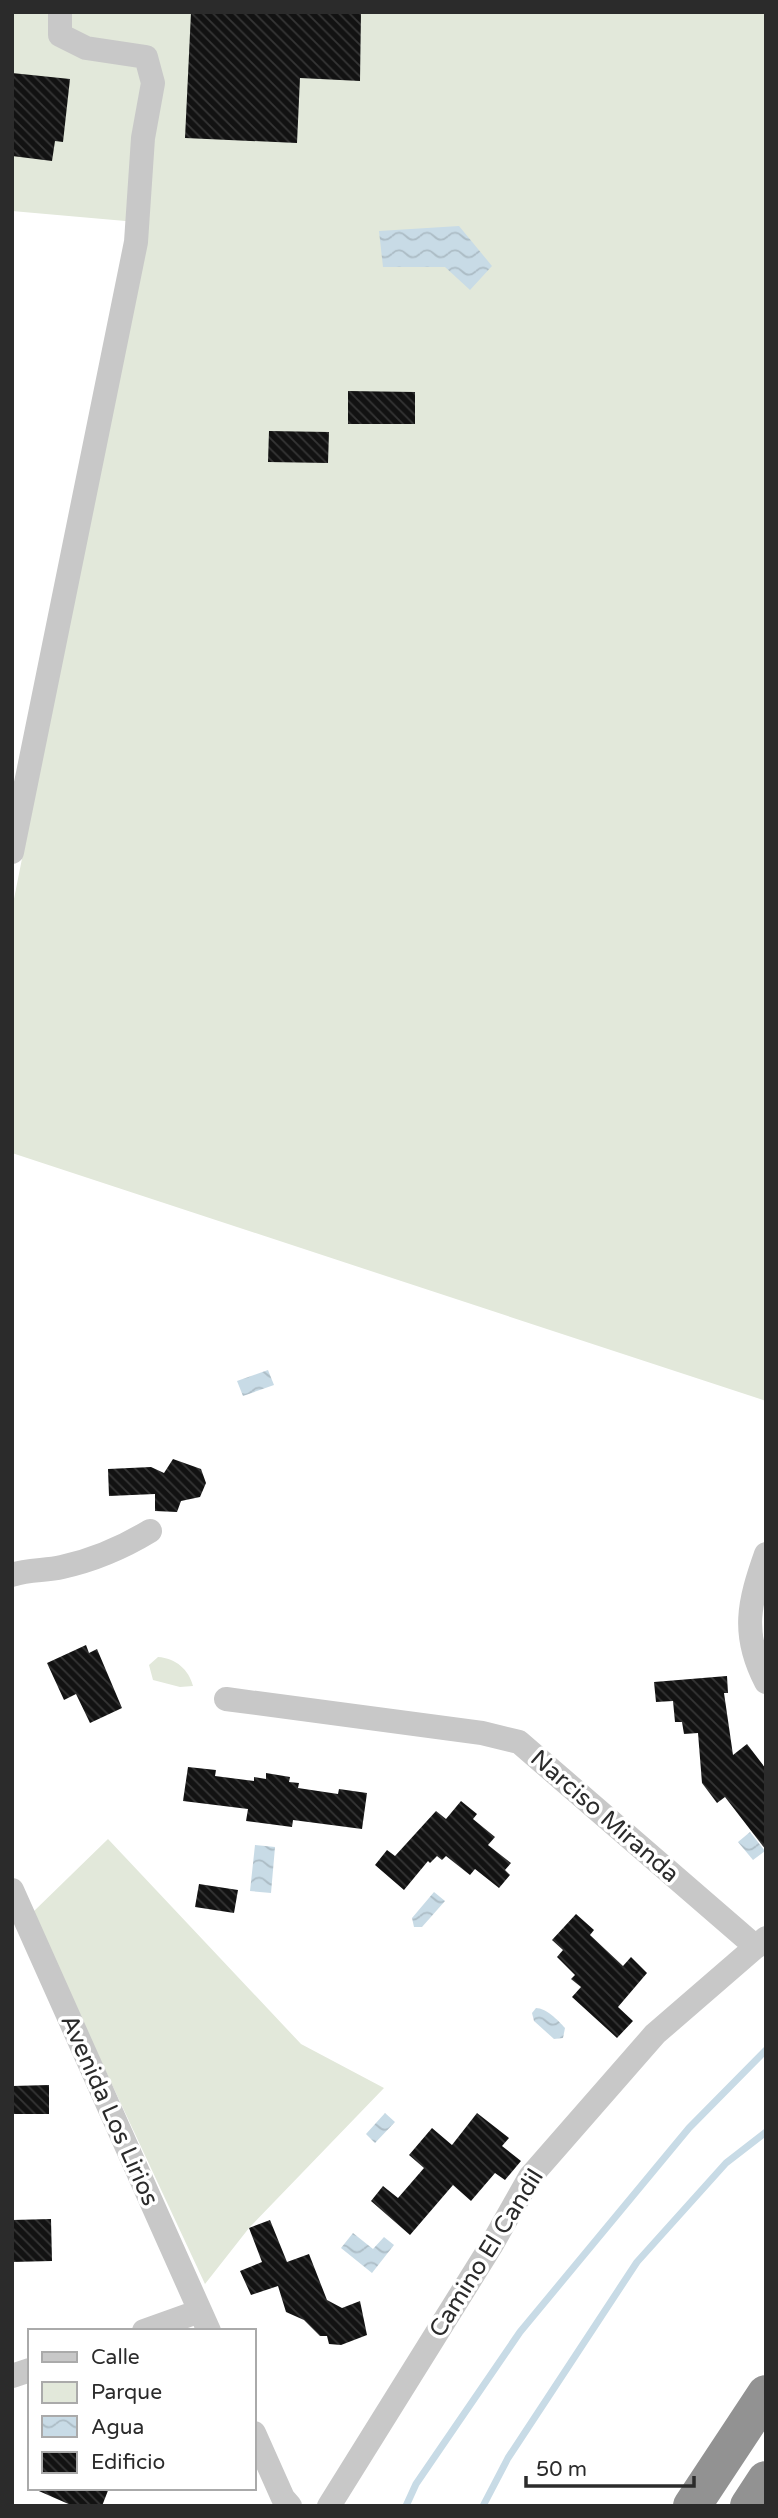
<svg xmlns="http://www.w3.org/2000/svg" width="778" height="2518" viewBox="0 0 778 2518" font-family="'Varela Round',sans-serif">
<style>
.green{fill:#e2e8da}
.water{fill:url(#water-waves)}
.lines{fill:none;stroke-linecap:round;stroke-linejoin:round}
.stream{stroke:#c8dbe6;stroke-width:7}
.building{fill:url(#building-back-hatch)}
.street{stroke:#c8c8c8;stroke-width:24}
.highway{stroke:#929292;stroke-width:38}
.labels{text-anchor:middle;stroke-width:7;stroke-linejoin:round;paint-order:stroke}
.street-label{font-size:24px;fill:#2b2b2b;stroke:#fff}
</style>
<defs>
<pattern id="water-waves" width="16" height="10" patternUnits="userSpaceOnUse" patternTransform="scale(1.75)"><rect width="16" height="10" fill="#c8dbe6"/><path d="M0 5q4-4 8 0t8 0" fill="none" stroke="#acbcc5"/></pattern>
<pattern id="building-back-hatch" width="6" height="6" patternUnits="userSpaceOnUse" patternTransform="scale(1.75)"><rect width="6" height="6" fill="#121212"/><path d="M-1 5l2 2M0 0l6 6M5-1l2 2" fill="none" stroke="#353535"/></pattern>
</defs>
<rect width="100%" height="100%" fill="#fff"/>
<path class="green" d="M 12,12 L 766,12 L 766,1401 L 12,1153 L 12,909 L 148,223 L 12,211 Z
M 158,1657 C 176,1658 189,1670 193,1686 L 180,1687 L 153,1680 L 149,1665 Z
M 108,1839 L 301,2044 L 384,2088 L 249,2228 L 205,2284 L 32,1913 Z"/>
<path class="water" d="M 459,226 L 492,266 L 470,290 L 445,267 L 383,267 L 379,231 Z
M 268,1370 L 274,1385 L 243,1396 L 237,1381 Z
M 750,1832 L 765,1851 L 753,1860 L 738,1842 Z
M 255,1845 L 275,1847 L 271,1893 L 250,1891 Z
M 434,1892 L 445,1901 L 422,1927 L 414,1927 L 412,1918 Z
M 536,2008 C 546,2008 558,2020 565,2028 L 563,2038 L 554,2039 L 534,2021 L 532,2013 Z
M 385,2113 L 395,2122 L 375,2143 L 366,2134 Z
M 353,2233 L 373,2249 L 384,2237 L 394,2245 L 372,2273 L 341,2248 Z"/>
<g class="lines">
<path class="stream" d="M 406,2506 L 416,2484 L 520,2332 L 689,2128 L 766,2050
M 483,2506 L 508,2458 L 637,2262 L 726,2163 L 766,2132"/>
</g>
<path class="building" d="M 191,12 L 361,12 L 360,81 L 300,78 L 297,143 L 185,138 Z
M 12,73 L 70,79 L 63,142 L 55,141 L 52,161 L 12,156 Z
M 348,391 L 415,392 L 415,424 L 348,424 Z
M 269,431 L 329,432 L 328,463 L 268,462 Z
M 173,1459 L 201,1469 L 206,1483 L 200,1497 L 181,1501 L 177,1512 L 155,1511 L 155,1494 L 109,1496 L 108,1469 L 151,1467 L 164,1473 Z
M 86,1645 L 89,1653 L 97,1649 L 122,1708 L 90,1723 L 76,1694 L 64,1700 L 47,1663 Z
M 727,1676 L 728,1693 L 724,1693 L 733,1755 L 747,1744 L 766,1769 L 766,1850 L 725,1797 L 717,1803 L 702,1783 L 698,1733 L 684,1734 L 682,1722 L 675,1722 L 673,1701 L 656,1702 L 654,1682 Z
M 188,1767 L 216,1770 L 215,1776 L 254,1781 L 254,1777 L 266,1779 L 266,1773 L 290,1777 L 289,1782 L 299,1783 L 298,1788 L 338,1794 L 339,1789 L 367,1793 L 362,1829 L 293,1820 L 292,1827 L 246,1821 L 248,1809 L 183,1801 Z
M 461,1801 L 477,1814 L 473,1819 L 495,1837 L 488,1845 L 511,1863 L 505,1870 L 510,1875 L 499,1888 L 475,1869 L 470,1875 L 446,1856 L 442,1860 L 437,1856 L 430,1863 L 428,1861 L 404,1890 L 375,1865 L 387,1850 L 395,1856 L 436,1811 L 446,1819 Z
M 199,1884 L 238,1890 L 234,1913 L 195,1907 Z
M 576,1914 L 594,1930 L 590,1935 L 623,1966 L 631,1957 L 647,1973 L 618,2007 L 633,2021 L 617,2038 L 572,1997 L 581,1987 L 571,1979 L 575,1975 L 557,1957 L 563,1950 L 552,1940 Z
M 49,2085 L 49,2114 L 12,2114 L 12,2086 Z
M 477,2113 L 509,2138 L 502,2146 L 521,2161 L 505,2180 L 495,2173 L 471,2201 L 453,2185 L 410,2235 L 371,2201 L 383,2186 L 398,2198 L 424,2168 L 409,2155 L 432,2128 L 452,2145 Z
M 51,2219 L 52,2261 L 12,2262 L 12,2220 Z
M 270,2220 L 287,2262 L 309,2254 L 327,2300 L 342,2308 L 360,2301 L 367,2335 L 341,2345 L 329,2344 L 327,2336 L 320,2336 L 304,2320 L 286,2312 L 278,2286 L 251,2295 L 240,2271 L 262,2262 L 249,2228 Z
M 32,2488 L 109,2488 L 102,2506 L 73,2506 Z"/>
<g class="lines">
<path class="street" d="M 12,852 L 136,242 L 143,138 L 153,83 L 146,57 L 86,48 L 60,35 L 60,12
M 766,1554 C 749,1602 741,1634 766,1682
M 12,1575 C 29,1569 45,1571 62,1567 C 94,1560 122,1548 150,1531
M 226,1699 L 482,1733 L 519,1742 L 756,1947
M 12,1890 L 209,2331
M 144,2331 L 200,2311
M 12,2376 L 30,2370
M 254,2433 L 283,2498 L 290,2506
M 329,2506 L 491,2246 L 530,2177 L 655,2034 L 766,1938"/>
<path class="highway" d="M 692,2506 L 766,2394
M 749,2506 L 766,2480"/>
</g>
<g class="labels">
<g class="street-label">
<text transform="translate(605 1816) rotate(41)" y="8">Narciso Miranda</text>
<text transform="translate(110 2110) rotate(66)" y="8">Avenida Los Lirios</text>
<text transform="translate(486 2253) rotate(-58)" y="8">Camino El Candil</text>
</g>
</g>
<rect width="778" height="2518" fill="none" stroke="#2b2b2b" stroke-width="28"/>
<rect x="28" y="2329" width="228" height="161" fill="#ffffff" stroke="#aaaaaa" stroke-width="2"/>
<rect x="42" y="2352" width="35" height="10" fill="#c8c8c8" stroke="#aaaaaa" stroke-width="2"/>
<text x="91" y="2364" font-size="21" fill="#2b2b2b">Calle</text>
<rect x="42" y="2382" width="35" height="21" fill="#e2e8da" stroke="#aaaaaa" stroke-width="2"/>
<text x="91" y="2399" font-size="21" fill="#2b2b2b">Parque</text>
<rect x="42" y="2416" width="35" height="21" fill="url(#water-waves)" stroke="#aaaaaa" stroke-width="2"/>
<text x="91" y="2434" font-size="21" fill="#2b2b2b">Agua</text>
<rect x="42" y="2452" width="35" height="21" fill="url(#building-back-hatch)" stroke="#aaaaaa" stroke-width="2"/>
<text x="91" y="2469" font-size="21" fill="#2b2b2b">Edificio</text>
<path d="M526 2476v10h168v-10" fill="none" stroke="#2b2b2b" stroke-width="3.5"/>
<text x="536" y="2476" font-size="21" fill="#2b2b2b" stroke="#ffffff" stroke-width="5" paint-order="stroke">50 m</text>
</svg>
